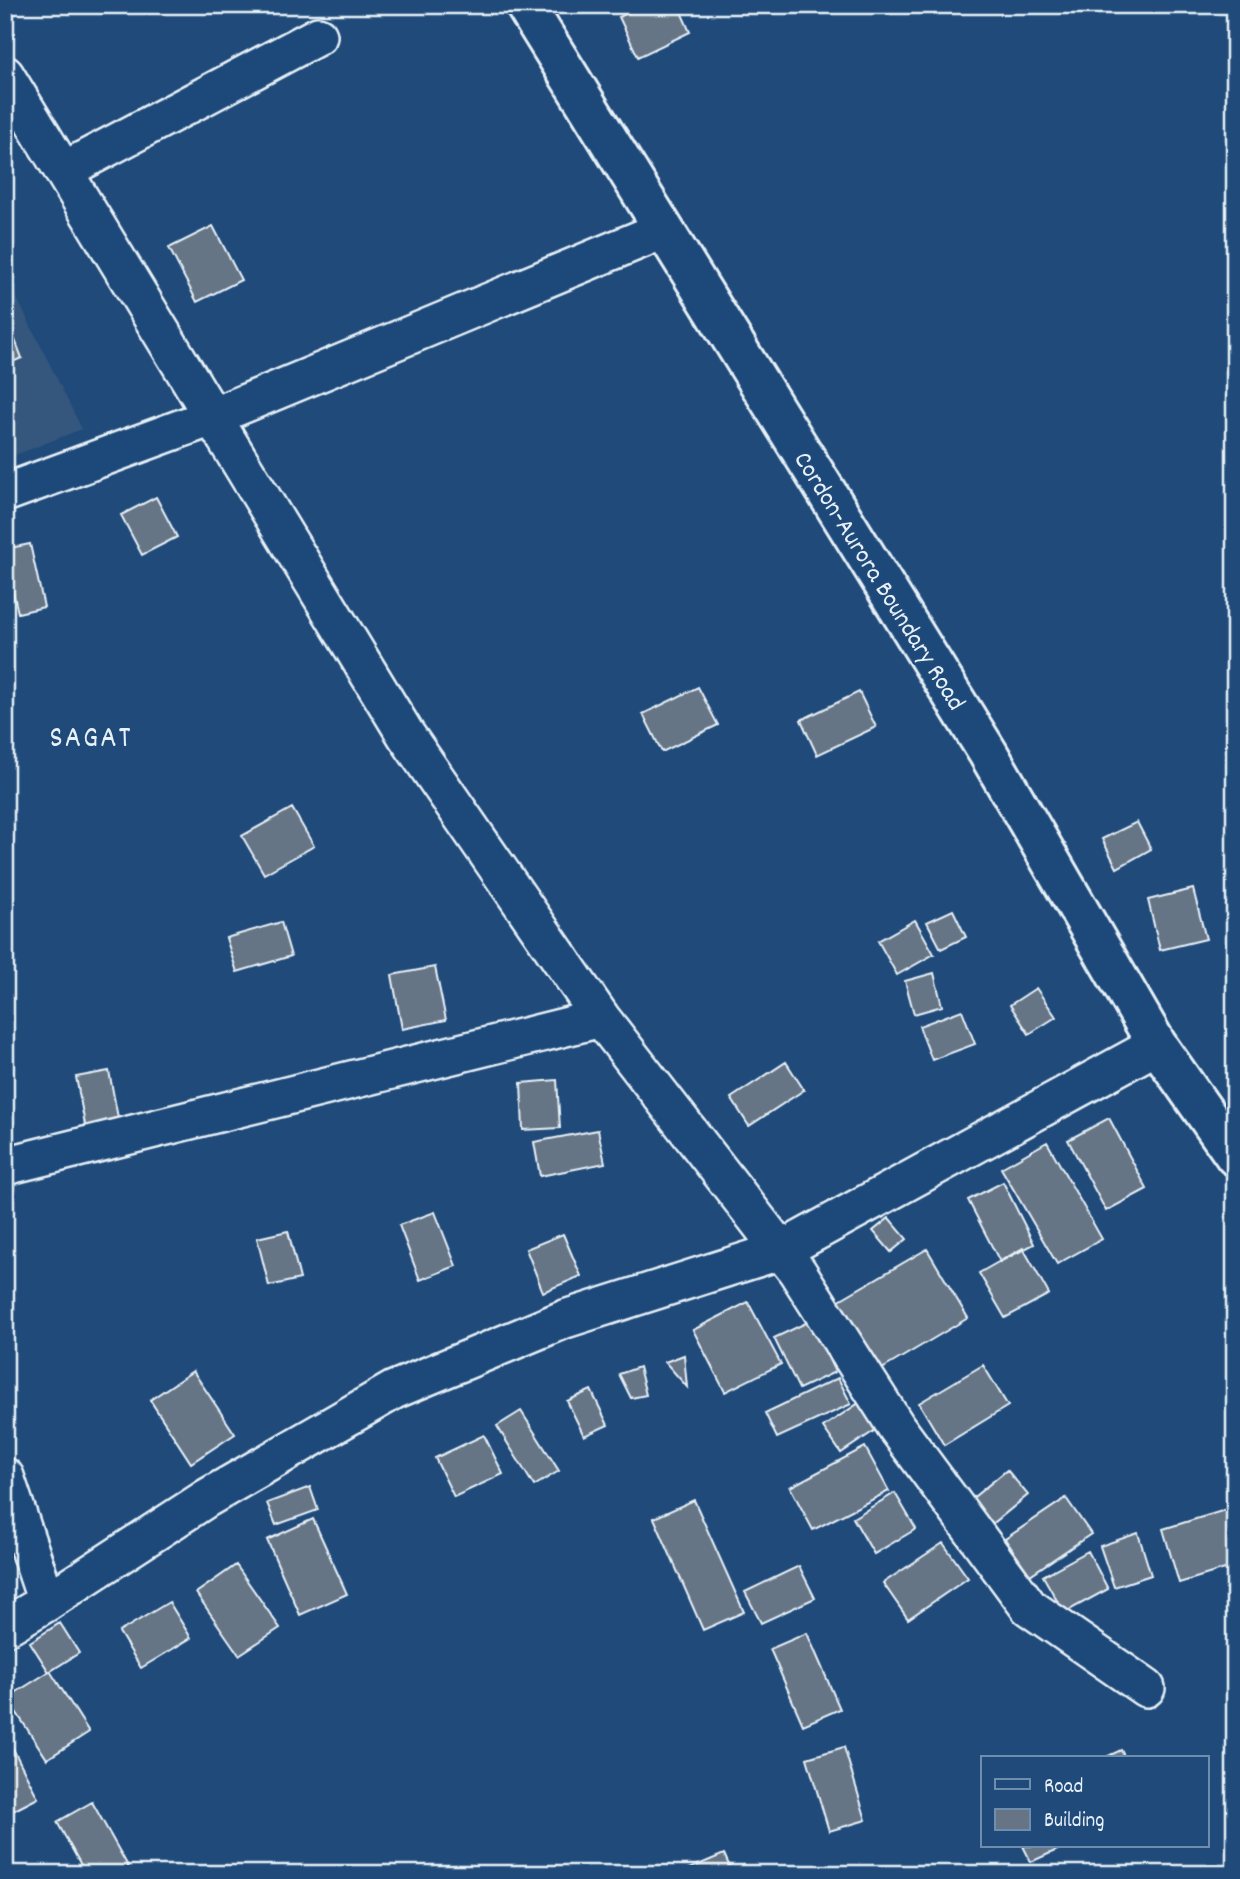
<svg xmlns="http://www.w3.org/2000/svg" width="1240" height="1879" viewBox="0 0 1240 1879" font-family="Dekko,sans-serif">
<style>
.built{fill:#34577d}
.building{fill:#667485;stroke:#e8f1f8;stroke-width:2}
.lines{fill:none;stroke-linecap:round;stroke-linejoin:round}
.minor-casing{stroke:#e8f1f8;stroke-width:42}
.major-casing{stroke:#e8f1f8;stroke-width:44}
.minor{stroke:#1f4a7a;stroke-width:37}
.major{stroke:#1f4a7a;stroke-width:38}
.labels{text-anchor:middle;stroke-width:5;stroke-linejoin:round;paint-order:stroke}
.street-label{font-size:26px;fill:#e8f1f8;stroke:#1f4a7a}
.quarter-label{font-size:30px;letter-spacing:2px;fill:#e8f1f8;stroke:#1f4a7a}
</style>
<rect width="100%" height="100%" fill="#1f4a7a"/>
<filter id="ink" filterUnits="userSpaceOnUse"><feTurbulence type="fractalNoise" baseFrequency=".0143" numOctaves="2"/><feDisplacementMap in="SourceGraphic" scale="14" xChannelSelector="R" yChannelSelector="G"/><feConvolveMatrix kernelMatrix="1 2 1 2 8 2 1 2 1" color-interpolation-filters="sRGB"/></filter>
<g filter="url(#ink)">
<path class="built" d="M 5,274 L 82,429 L 5,459 Z"/>
<path class="building" d="M 644,5 L 678,5 L 690,32 L 638,57 L 619,17 Z
M 213,226 L 241,280 L 197,302 L 169,248 Z
M 12,332 L 22,358 L 5,365 L 5,334 Z
M 156,497 L 177,537 L 142,555 L 121,515 Z
M 30,544 L 44,607 L 18,613 L 5,558 L 5,549 Z
M 698,687 L 718,725 L 662,752 L 643,714 Z
M 859,692 L 876,727 L 817,755 L 801,720 Z
M 292,808 L 314,846 L 264,874 L 242,836 Z
M 1137,822 L 1151,849 L 1117,868 L 1102,839 Z
M 1193,889 L 1206,939 L 1160,950 L 1148,900 Z
M 953,910 L 966,937 L 941,949 L 927,922 Z
M 915,920 L 934,954 L 897,975 L 878,941 Z
M 281,922 L 291,956 L 237,972 L 226,938 Z
M 435,967 L 446,1020 L 402,1029 L 392,975 Z
M 934,973 L 942,1006 L 914,1014 L 905,981 Z
M 1036,988 L 1056,1017 L 1029,1034 L 1010,1005 Z
M 962,1010 L 975,1044 L 932,1060 L 919,1026 Z
M 786,1062 L 804,1090 L 749,1126 L 731,1098 Z
M 109,1071 L 119,1123 L 86,1130 L 76,1077 Z
M 557,1080 L 560,1128 L 523,1130 L 521,1083 Z
M 1109,1118 L 1147,1189 L 1106,1211 L 1068,1140 Z
M 598,1130 L 605,1163 L 540,1176 L 534,1142 Z
M 1047,1142 L 1102,1239 L 1057,1264 L 1001,1168 Z
M 1003,1182 L 1034,1244 L 1000,1262 L 968,1200 Z
M 435,1212 L 456,1266 L 420,1280 L 399,1225 Z
M 889,1218 L 907,1239 L 891,1252 L 873,1231 Z
M 288,1231 L 300,1279 L 269,1286 L 257,1238 Z
M 563,1234 L 581,1276 L 543,1292 L 526,1249 Z
M 1023,1248 L 1049,1294 L 1005,1318 L 979,1273 Z
M 927,1249 L 968,1318 L 877,1372 L 836,1302 Z
M 748,1302 L 781,1364 L 725,1392 L 693,1330 Z
M 810,1321 L 835,1372 L 799,1389 L 774,1338 Z
M 684,1355 L 687,1387 L 665,1362 Z
M 983,1365 L 1008,1406 L 944,1445 L 919,1403 Z
M 639,1367 L 646,1395 L 631,1398 L 619,1374 Z
M 193,1371 L 235,1434 L 191,1463 L 150,1400 Z
M 838,1378 L 851,1404 L 777,1438 L 765,1413 Z
M 591,1390 L 608,1425 L 584,1436 L 567,1401 Z
M 859,1403 L 877,1429 L 841,1453 L 823,1427 Z
M 521,1411 L 559,1471 L 534,1486 L 497,1426 Z
M 484,1435 L 503,1474 L 454,1497 L 435,1458 Z
M 865,1447 L 889,1491 L 813,1530 L 790,1487 Z
M 1007,1470 L 1028,1495 L 990,1526 L 969,1501 Z
M 310,1487 L 318,1510 L 276,1525 L 267,1503 Z
M 895,1493 L 916,1529 L 874,1554 L 853,1518 Z
M 1066,1498 L 1091,1534 L 1030,1575 L 1005,1539 Z
M 694,1500 L 744,1612 L 703,1630 L 654,1518 Z
M 1235,1507 L 1235,1566 L 1179,1583 L 1163,1529 Z
M 313,1519 L 347,1594 L 300,1615 L 267,1540 Z
M 1138,1533 L 1151,1575 L 1114,1587 L 1100,1546 Z
M 943,1543 L 968,1578 L 908,1619 L 883,1583 Z
M 1088,1551 L 1108,1589 L 1064,1613 L 1043,1576 Z
M 236,1565 L 280,1628 L 239,1655 L 196,1593 Z
M 799,1566 L 815,1598 L 761,1623 L 745,1592 Z
M 169,1602 L 191,1638 L 141,1668 L 119,1632 Z
M 60,1623 L 79,1653 L 49,1672 L 30,1642 Z
M 807,1633 L 840,1709 L 803,1725 L 770,1649 Z
M 50,1671 L 89,1732 L 47,1759 L 7,1698 Z
M 5,1733 L 38,1798 L 5,1815 Z
M 844,1747 L 866,1820 L 829,1831 L 807,1758 Z
M 1121,1750 L 1125,1758 L 1104,1758 Z
M 92,1802 L 129,1868 L 118,1874 L 86,1874 L 57,1822 Z
M 1023,1846 L 1066,1846 L 1031,1862 Z
M 724,1854 L 733,1874 L 677,1874 Z"/>
<g class="lines">
<g class="minor-casing">
<path id="minor" d="M 5,75 L 406,735 L 601,1018 L 797,1271 L 897,1428 L 1029,1607 L 1146,1688
M 63,171 L 318,36
M 5,493 L 212,417 L 663,230
M 5,1166 L 601,1018
M 5,1477 L 47,1602
M 5,1627 L 47,1602 L 207,1498 L 394,1390 L 565,1319 L 782,1250 L 1157,1045"/>
</g>
<g class="major-casing">
<path id="major" d="M 525,5 L 988,753 L 1157,1045 L 1235,1156"/>
</g>
<use href="#minor" class="minor"/>
<use href="#major" class="major"/>
</g>
</g>
<g class="labels">
<g class="street-label">
<text transform="translate(881 580) rotate(58)" y="9">Cordon-Aurora Boundary Road</text>
</g>
<g class="quarter-label">
<text x="91" y="746">SAGAT</text>
</g>
</g>
<rect width="1240" height="1879" fill="none" stroke="#1f4a7a" stroke-width="28"/>
<rect x="14" y="14" width="1212" height="1851" fill="none" stroke="#e8f1f8" stroke-width="2.5" filter="url(#ink)"/>
<rect x="981" y="1756" width="228" height="91" fill="#1f4a7a" stroke="#6f8dac" stroke-width="2"/>
<rect x="995" y="1779" width="35" height="10" fill="#1f4a7a" stroke="#6f8dac" stroke-width="2"/>
<text x="1044" y="1792" font-size="21" fill="#e8f1f8">Road</text>
<rect x="995" y="1809" width="35" height="21" fill="#667485" stroke="#6f8dac" stroke-width="2"/>
<text x="1044" y="1826" font-size="21" fill="#e8f1f8">Building</text>
</svg>
